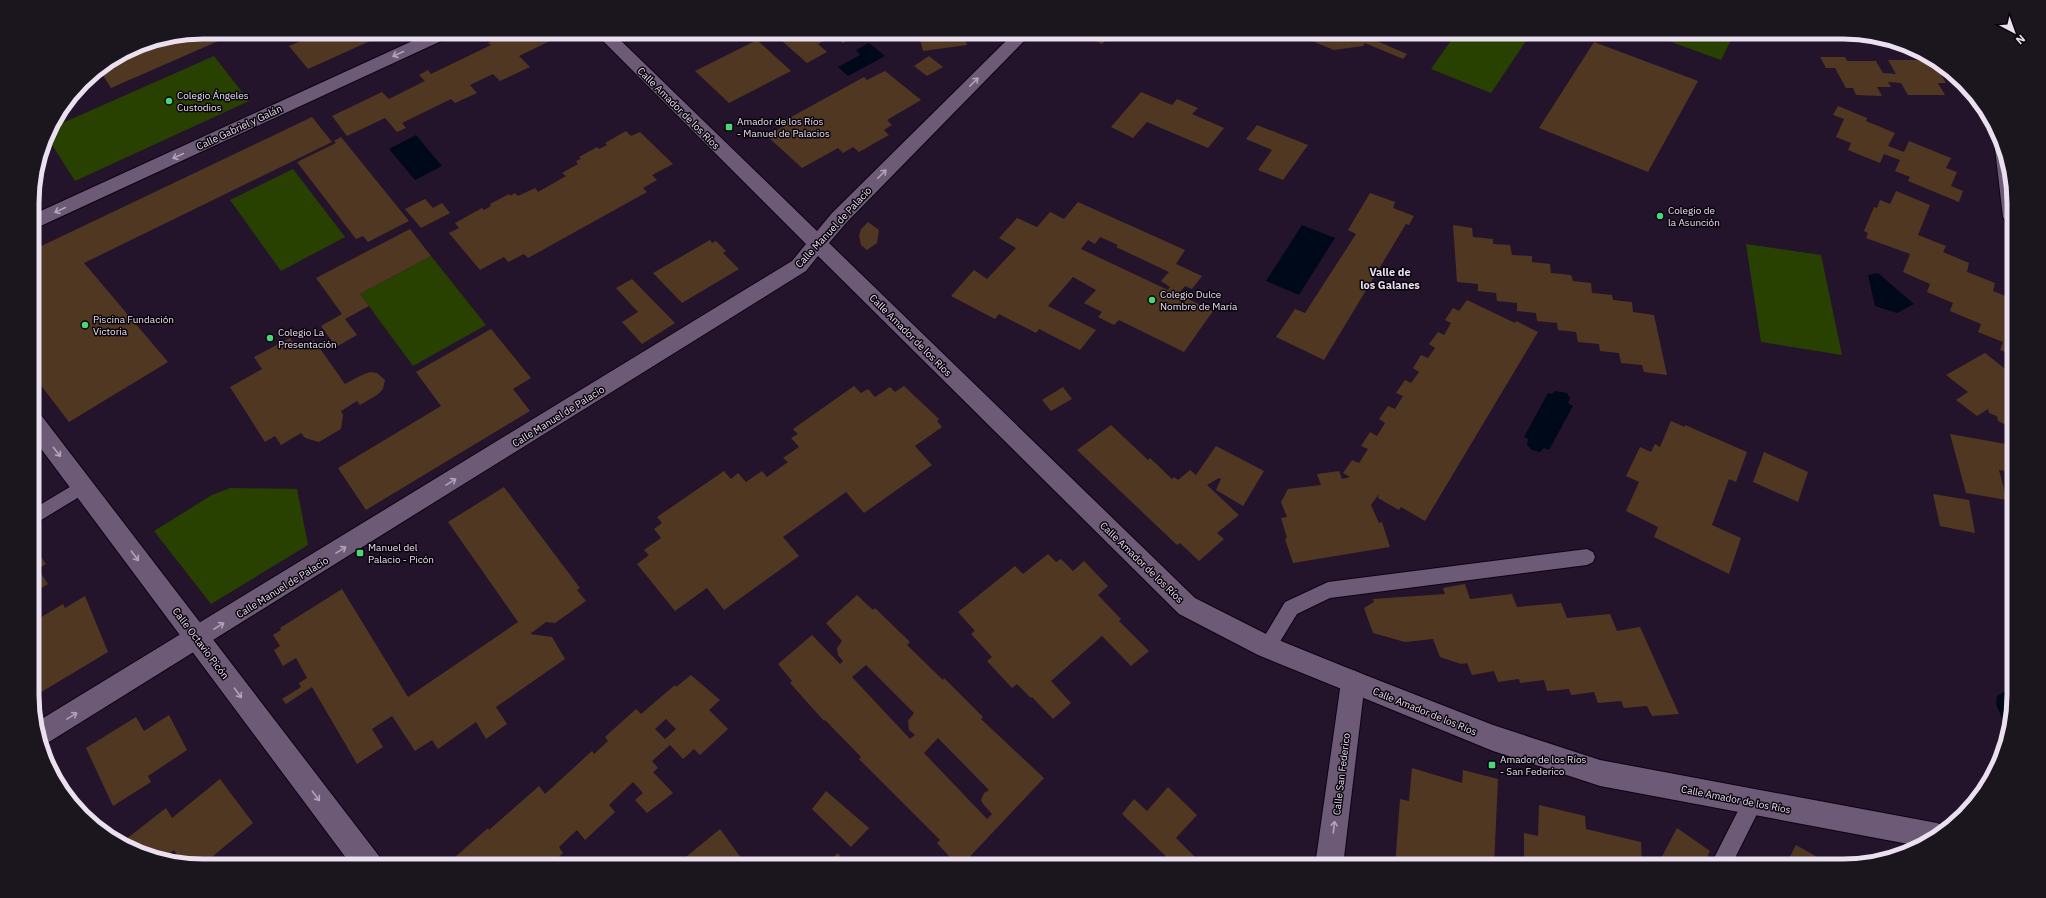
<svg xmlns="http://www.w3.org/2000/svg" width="2046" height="898" viewBox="0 0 2046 898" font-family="'IBM Plex Sans',sans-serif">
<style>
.green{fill:#284101}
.water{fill:#000919}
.building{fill:#503722;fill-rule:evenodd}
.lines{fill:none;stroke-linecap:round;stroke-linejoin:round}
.service-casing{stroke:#0d0213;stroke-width:2}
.minor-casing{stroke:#0d0213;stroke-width:2}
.tertiary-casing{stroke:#0d0213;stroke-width:2}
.service{fill:#6d5a76;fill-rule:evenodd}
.minor{fill:#6d5a76;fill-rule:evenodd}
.tertiary{fill:#6d5a76;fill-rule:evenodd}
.oneway{stroke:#b2a4b9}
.poi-dot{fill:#4bd677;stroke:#09040c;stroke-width:1.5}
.labels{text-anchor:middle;stroke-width:3;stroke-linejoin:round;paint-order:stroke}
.poi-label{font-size:10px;fill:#eae0f0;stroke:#09040c;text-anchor:start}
.street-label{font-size:10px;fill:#eae0f0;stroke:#09040c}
.neighbourhood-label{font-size:11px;font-weight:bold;fill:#eae0f0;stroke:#09040c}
.rim{fill:none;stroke:#eae0f0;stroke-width:5}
</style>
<rect width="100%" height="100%" fill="#24142b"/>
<path class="green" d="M 1457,32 L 1532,32 L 1491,93 L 1431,69 Z
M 1644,32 L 1735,32 L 1721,60 Z
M 214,56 L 249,101 L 75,181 L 47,137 L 49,129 Z
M 293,169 L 345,237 L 281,271 L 230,200 Z
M 1746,244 L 1821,255 L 1842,355 L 1761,342 Z
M 431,256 L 486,325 L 413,366 L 360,294 Z
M 230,488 L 297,489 L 308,545 L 211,604 L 154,531 L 212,495 Z"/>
<path class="water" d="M 869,43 L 885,56 L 848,76 L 838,67 L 860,55 L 856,50 Z
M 416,135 L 442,166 L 415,180 L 389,149 Z
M 1302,225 L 1335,238 L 1299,295 L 1266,281 Z
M 1878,273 L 1914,304 L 1897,313 L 1875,306 L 1868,275 Z
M 1555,391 L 1567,393 L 1570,398 L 1568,403 L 1573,406 L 1549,450 L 1544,448 L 1540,452 L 1532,450 L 1527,445 L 1528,439 L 1524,437 L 1548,393 L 1552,394 Z
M 2004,692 L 2014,695 L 2007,730 L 1996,704 L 1997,696 Z"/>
<path class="building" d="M 203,32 L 239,32 L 111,88 L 99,69 L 138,45 Z
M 322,32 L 390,32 L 308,69 L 289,46 Z
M 511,32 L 547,32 L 554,39 L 519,56 L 530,67 L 500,81 L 493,74 L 470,85 L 477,93 L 455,103 L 451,99 L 402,123 L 406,128 L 397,132 L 385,118 L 347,136 L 332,116 L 382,92 L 389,99 L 425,81 L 419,75 L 428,70 L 431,74 L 491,45 L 488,43 Z
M 776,32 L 861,32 L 862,33 L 843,43 L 834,36 L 818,44 L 827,52 L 807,63 L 773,33 Z
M 918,32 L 963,32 L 967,45 L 923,51 Z
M 1076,32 L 1115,32 L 1102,44 Z
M 1303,32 L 1377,32 L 1372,39 L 1407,54 L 1403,59 L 1365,43 L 1363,46 L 1334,50 L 1307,39 Z
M 1868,37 L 1897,43 L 1872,43 Z
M 757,40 L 791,71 L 729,103 L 695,71 Z
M 1594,42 L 1698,81 L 1648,172 L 1539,128 Z
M 929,56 L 943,67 L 927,76 L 914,66 Z
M 1820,57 L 1845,57 L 1847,61 L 1876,61 L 1883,73 L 1896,74 L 1888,60 L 1917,60 L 1915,57 L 1929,57 L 1947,68 L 1937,68 L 1946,83 L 1938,83 L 1945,95 L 1908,95 L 1901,83 L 1888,82 L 1891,87 L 1877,87 L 1882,96 L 1856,95 L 1853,88 L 1846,88 L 1835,68 L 1826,68 Z
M 885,71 L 921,100 L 887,120 L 892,125 L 884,130 L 889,135 L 859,152 L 853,147 L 843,153 L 838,148 L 802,168 L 767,136 L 786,125 L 782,122 L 864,77 L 867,80 Z
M 1141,92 L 1172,105 L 1177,99 L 1198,108 L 1192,114 L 1224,128 L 1208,148 L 1147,122 L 1133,138 L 1111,127 Z
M 1838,106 L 1867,118 L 1866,121 L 1895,133 L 1888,146 L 1904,152 L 1909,141 L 1951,158 L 1946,168 L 1957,172 L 1951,186 L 1963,191 L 1959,202 L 1908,181 L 1910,177 L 1895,171 L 1900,160 L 1884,154 L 1880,163 L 1848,150 L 1851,143 L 1836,137 L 1844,119 L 1833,115 Z
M 312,117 L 332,142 L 84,263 L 168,362 L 69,422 L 33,375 L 33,250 Z
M 1257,125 L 1308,145 L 1283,180 L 1258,170 L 1272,150 L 1246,139 Z
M 626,131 L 631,136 L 640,132 L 673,164 L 652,175 L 657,180 L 643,188 L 647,192 L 528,258 L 524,254 L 508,262 L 504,257 L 480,270 L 449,233 L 459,228 L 455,223 L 482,208 L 484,210 L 491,206 L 490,204 L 509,194 L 510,196 L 515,193 L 518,196 L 535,188 L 538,192 L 566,176 L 562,173 L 578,164 L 576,161 L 581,159 L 579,157 L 597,147 L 599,149 L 607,145 L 605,143 Z
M 341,137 L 409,221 L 368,242 L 363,236 L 356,239 L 297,162 L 336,143 L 334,141 Z
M 1896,191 L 1930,205 L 1918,235 L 1946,246 L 1943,252 L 1969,263 L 1967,272 L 1995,283 L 1993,291 L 2013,299 L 2013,355 L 2000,350 L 2003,342 L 1978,332 L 1981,324 L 1950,311 L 1953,303 L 1927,292 L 1930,284 L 1903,272 L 1910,254 L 1866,238 L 1868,233 L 1864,231 L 1874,207 L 1877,208 L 1880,200 L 1890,204 Z
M 1370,193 L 1395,202 L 1393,208 L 1414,216 L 1409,225 L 1406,224 L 1324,360 L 1276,337 L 1295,309 L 1305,313 L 1356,234 L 1348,230 Z
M 425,199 L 433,208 L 442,203 L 450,213 L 421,228 L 405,209 Z
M 1078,202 L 1185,250 L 1176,264 L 1202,276 L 1192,289 L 1185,286 L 1178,294 L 1213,311 L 1184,352 L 1119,320 L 1114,325 L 1098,317 L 1102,312 L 1084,303 L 1096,290 L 1073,277 L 1048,306 L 1096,330 L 1080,350 L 1039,329 L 1036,333 L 999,314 L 995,319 L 951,296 L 974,270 L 987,279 L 1016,248 L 999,238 L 1017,218 L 1037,227 L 1050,212 L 1064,219 ZM 1100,237 L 1118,245 L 1116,247 L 1169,272 L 1161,281 L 1170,287 L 1168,290 L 1081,249 L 1088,240 L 1095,244 Z
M 868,222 L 879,230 L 877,243 L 867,250 L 861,245 L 859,236 L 861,229 Z
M 1453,225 L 1472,228 L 1473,237 L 1493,239 L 1493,244 L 1510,245 L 1512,255 L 1532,256 L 1532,262 L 1550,264 L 1551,273 L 1571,275 L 1573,281 L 1591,283 L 1592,293 L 1612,295 L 1613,300 L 1632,302 L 1633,312 L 1654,315 L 1667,375 L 1644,372 L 1642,365 L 1621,363 L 1619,353 L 1600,351 L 1599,344 L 1578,342 L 1576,332 L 1558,330 L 1557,323 L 1537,321 L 1536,313 L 1517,311 L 1517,303 L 1497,301 L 1496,293 L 1478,291 L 1478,284 L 1457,282 Z
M 410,229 L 431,256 L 360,294 L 369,306 L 345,319 L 357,335 L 336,347 L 321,326 L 342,314 L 316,278 Z
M 710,240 L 712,243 L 716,241 L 726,251 L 723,253 L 739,269 L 682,303 L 653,273 Z
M 632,279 L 675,323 L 642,344 L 622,322 L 638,312 L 616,288 Z
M 1467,300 L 1515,323 L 1516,321 L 1538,332 L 1425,521 L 1401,507 L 1399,510 L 1378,498 L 1379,494 L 1371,505 L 1379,523 L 1382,522 L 1390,547 L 1293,563 L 1285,539 L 1287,538 L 1281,518 L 1287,517 L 1281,502 L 1288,489 L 1321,485 L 1317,474 L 1339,471 L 1342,479 L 1350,477 L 1343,473 L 1352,460 L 1359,463 L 1368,449 L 1361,446 L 1370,432 L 1377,436 L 1385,423 L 1379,419 L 1388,406 L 1395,409 L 1403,396 L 1396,393 L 1405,380 L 1411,383 L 1419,372 L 1413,368 L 1421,355 L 1428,358 L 1435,348 L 1429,344 L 1438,332 L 1444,335 L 1451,323 L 1445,320 L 1453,308 L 1459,311 Z
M 491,329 L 531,378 L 513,389 L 530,411 L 366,510 L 338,468 L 441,406 L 416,372 Z
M 290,338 L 298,349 L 314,340 L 345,384 L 362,375 L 370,372 L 377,373 L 385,380 L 383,389 L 377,395 L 360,405 L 357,401 L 341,411 L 343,415 L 341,429 L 319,442 L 305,438 L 301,433 L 281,445 L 275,436 L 265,442 L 230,387 L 262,369 L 254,357 Z
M 1985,353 L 2013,375 L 2013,423 L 2008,426 L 1998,421 L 1997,416 L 1989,413 L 1988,409 L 1977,416 L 1956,400 L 1968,392 L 1946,375 Z
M 854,386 L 861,393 L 868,389 L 875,397 L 890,387 L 895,392 L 904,386 L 939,419 L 937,421 L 942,427 L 915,446 L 932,465 L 864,513 L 846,492 L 783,537 L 799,556 L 724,610 L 707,588 L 675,611 L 637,564 L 649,555 L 644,550 L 661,538 L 654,529 L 662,523 L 657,517 L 724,471 L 731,479 L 738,473 L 746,482 L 762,471 L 767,477 L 788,462 L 783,458 L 799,447 L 791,438 L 798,434 L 793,429 Z
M 1063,387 L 1072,399 L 1051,411 L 1042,400 Z
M 1671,421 L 1685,427 L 1685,425 L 1747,452 L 1736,482 L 1729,479 L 1712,525 L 1741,538 L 1729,574 L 1654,537 L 1658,527 L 1626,511 L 1639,482 L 1626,476 L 1640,447 L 1651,452 L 1655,444 L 1660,447 Z
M 1111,425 L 1148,460 L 1150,458 L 1172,479 L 1174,477 L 1178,480 L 1190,470 L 1196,475 L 1216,446 L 1264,471 L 1243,506 L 1216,490 L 1221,479 L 1219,478 L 1207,485 L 1239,515 L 1217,533 L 1224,539 L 1199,561 L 1180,543 L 1177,545 L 1077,450 Z
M 1950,434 L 2006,444 L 2011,472 L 1999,470 L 2007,500 L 1966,493 Z
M 1764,452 L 1808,472 L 1798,502 L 1753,482 Z
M 504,487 L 580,588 L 577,590 L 586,601 L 555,623 L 546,622 L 530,634 L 552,637 L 565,659 L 496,707 L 507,724 L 486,739 L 476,722 L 438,749 L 432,740 L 415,751 L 392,716 L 372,729 L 383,747 L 357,764 L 312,687 L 286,704 L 282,699 L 301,687 L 299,683 L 307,678 L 296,658 L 283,666 L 274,650 L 280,646 L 273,635 L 281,630 L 280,628 L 342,589 L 408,697 L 518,622 L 448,522 Z
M 1933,494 L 1969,500 L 1975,533 L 1940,526 Z
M 33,546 L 46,564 L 38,569 L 48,584 L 33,593 Z
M 1048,554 L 1056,562 L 1061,559 L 1073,571 L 1084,561 L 1108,586 L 1098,595 L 1121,619 L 1119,621 L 1149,651 L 1131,666 L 1102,636 L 1051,681 L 1071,703 L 1053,719 L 1032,697 L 1031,698 L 1017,684 L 1012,688 L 987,661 L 992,657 L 971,634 L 975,631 L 958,612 L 1015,566 L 1023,574 Z
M 1465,584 L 1470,599 L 1512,594 L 1517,607 L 1561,603 L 1567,618 L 1610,614 L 1617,631 L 1640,627 L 1679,714 L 1652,716 L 1647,706 L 1624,708 L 1621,701 L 1598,703 L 1594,692 L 1571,695 L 1569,689 L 1547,691 L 1544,680 L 1520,683 L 1519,679 L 1498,682 L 1494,671 L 1472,675 L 1467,663 L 1461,664 L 1440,657 L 1433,639 L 1405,642 L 1373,633 L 1364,608 L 1374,602 L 1373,599 L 1445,594 L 1443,588 Z
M 857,595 L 873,610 L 875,608 L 910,642 L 907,645 L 943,680 L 944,678 L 983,717 L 981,719 L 1044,778 L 961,866 L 958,866 L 937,843 L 940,840 L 859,759 L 861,757 L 825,720 L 824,721 L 790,683 L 792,681 L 778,664 L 812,635 L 840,664 L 843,661 L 838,655 L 837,648 L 842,641 L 826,623 ZM 866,665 L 914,713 L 908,721 L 909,730 L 915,735 L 910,739 L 852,677 ZM 938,738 L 989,790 L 984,793 L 981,800 L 983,804 L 992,814 L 987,819 L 924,753 Z
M 85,596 L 108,652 L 33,697 L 33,622 L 63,604 L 65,608 Z
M 691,675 L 720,700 L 709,710 L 728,729 L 700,755 L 694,749 L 683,759 L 670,745 L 652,761 L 658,768 L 653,772 L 673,793 L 647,813 L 635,800 L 643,793 L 633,782 L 609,805 L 615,812 L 585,840 L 577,830 L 559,847 L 563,853 L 549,866 L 519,866 L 517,863 L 513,866 L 449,866 L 456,860 L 454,858 L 488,828 L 489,830 L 539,786 L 545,794 L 592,751 L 594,754 L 608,741 L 605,737 L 636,709 L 641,714 L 675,685 L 676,687 ZM 666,719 L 676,729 L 665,739 L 655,729 Z
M 169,715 L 187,750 L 148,776 L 151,782 L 113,806 L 86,748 L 136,717 L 144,731 Z
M 1412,768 L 1462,783 L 1463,770 L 1498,779 L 1494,866 L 1395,866 L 1400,799 L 1409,801 Z
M 220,779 L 253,823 L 201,866 L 181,862 L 174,850 L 164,858 L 138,853 L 121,843 L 166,808 L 172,818 Z
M 1168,787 L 1197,815 L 1176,838 L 1204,866 L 1176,866 L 1122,814 L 1134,799 L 1147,811 Z
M 826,791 L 869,828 L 851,847 L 812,809 Z
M 1539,805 L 1585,816 L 1586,829 L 1641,842 L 1642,866 L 1524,866 L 1524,833 L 1538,836 Z
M 1677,828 L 1710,851 L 1703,866 L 1657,866 Z
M 720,829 L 747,866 L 675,866 Z
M 1796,845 L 1812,854 L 1832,866 L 1785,866 Z
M 838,853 L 848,866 L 823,866 Z
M 264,857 L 270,866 L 253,866 Z
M 1213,858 L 1221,866 L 1206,866 Z
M 1367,859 L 1391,865 L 1391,866 L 1366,866 Z"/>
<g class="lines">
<g class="service-casing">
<path id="service" d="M 83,479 L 89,481 L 91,486 L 89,491 L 33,525 L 33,509 Z
M 1587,549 L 1593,552 L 1595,557 L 1593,562 L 1587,565 L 1330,598 L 1297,614 L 1273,653 L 1267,655 L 1261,653 L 1258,647 L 1285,602 L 1328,582 Z
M 1753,792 L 1760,795 L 1763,802 L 1731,866 L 1710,866 L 1746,795 Z"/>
</g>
<g class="minor-casing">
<path id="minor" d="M 33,412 L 41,415 L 379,856 L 383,866 L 352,866 L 33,438 Z
M 1353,670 L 1362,674 L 1365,682 L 1343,866 L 1315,866 L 1341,682 L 1344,674 Z"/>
</g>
<g class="tertiary-casing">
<path id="tertiary" d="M 432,32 L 454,32 L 452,36 L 32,230 L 32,215 Z
M 594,32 L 612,32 L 817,231 L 832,213 L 1015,32 L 1033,32 L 846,223 L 829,243 L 1195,598 L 1276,639 L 1360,673 L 1493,725 L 1600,760 L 1937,823 L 1946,827 L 1948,830 L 1919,846 L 1600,786 L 1493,751 L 1344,690 L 1258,655 L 1179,614 L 818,256 L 806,271 L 41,747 L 35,723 L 792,261 L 806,244 Z
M 2002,143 L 2013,181 L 2013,224 L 2006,222 L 2003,217 L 1995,149 L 1998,144 Z"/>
</g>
<use href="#service" class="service"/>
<use href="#minor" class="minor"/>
<use href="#tertiary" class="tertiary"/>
</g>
<defs><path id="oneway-shaft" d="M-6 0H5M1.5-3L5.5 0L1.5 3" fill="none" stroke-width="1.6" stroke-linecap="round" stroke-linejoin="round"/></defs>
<g class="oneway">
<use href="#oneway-shaft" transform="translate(398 54) rotate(155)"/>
<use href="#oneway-shaft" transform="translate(974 82) rotate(-45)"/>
<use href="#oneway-shaft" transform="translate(178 156) rotate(155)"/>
<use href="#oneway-shaft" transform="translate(882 174) rotate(-45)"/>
<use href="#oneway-shaft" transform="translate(60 210) rotate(155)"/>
<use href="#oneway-shaft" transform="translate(57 452) rotate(52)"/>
<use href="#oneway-shaft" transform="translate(451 482) rotate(-32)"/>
<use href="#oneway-shaft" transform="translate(341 550) rotate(-32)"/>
<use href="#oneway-shaft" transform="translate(135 556) rotate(53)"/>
<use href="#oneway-shaft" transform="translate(219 626) rotate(-32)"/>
<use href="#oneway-shaft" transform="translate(238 693) rotate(53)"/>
<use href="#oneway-shaft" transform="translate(72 716) rotate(-31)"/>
<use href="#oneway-shaft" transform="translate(316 796) rotate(53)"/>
<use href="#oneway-shaft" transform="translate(1334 827) rotate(-83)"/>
</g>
<g class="poi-dot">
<circle cx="169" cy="101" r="4"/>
<rect x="725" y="123" width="8" height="8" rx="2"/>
<circle cx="1660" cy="216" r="4"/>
<circle cx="1152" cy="300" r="4"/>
<circle cx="85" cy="325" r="4"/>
<circle cx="270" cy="338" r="4"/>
<rect x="356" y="549" width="8" height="8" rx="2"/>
<rect x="1488" y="761" width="8" height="8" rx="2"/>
</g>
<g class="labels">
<g class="poi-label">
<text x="177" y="99">Colegio Ángeles<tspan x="177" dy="12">Custodios</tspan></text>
<text x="737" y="125">Amador de los Ríos<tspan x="737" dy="12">- Manuel de Palacios</tspan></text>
<text x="1668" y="214">Colegio de<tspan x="1668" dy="12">la Asunción</tspan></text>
<text x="1160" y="298">Colegio Dulce<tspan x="1160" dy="12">Nombre de María</tspan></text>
<text x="93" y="323">Piscina Fundación<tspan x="93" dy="12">Victoria</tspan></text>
<text x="278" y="336">Colegio La<tspan x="278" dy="12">Presentación</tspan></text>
<text x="368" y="551">Manuel del<tspan x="368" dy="12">Palacio - Picón</tspan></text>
<text x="1500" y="763">Amador de los Ríos<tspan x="1500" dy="12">- San Federico</tspan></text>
</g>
<g class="street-label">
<text transform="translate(679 108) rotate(45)" y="4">Calle Amador de los Ríos</text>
<text transform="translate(239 127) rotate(-25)" y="4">Calle Gabriel y Galán</text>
<text transform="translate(833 227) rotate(-47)" y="4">Calle Manuel de Palacio</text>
<text transform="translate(911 335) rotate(45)" y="4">Calle Amador de los Ríos</text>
<text transform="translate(558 416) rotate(-32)" y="4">Calle Manuel de Palacio</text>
<text transform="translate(1142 562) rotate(44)" y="4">Calle Amador de los Ríos</text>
<text transform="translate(282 587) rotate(-32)" y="4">Calle Manuel de Palacio</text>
<text transform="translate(201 643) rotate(53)" y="4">Calle Octavio Picón</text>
<text transform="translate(1425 711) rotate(22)" y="4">Calle Amador de los Ríos</text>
<text transform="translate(1341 774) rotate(-83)" y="4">Calle San Federico</text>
<text transform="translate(1736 799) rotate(11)" y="4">Calle Amador de los Ríos</text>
</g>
<g class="neighbourhood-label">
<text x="1390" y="276">Valle de<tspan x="1390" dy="13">los Galanes</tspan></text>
</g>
</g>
<path d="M0 0H2046V898H0ZM203 39H1843A164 164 0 0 1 2007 203V695A164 164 0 0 1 1843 859H203A164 164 0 0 1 39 695V203A164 164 0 0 1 203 39Z" fill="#1b161e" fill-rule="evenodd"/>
<path class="rim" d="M203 39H1843A164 164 0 0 1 2007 203V695A164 164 0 0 1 1843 859H203A164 164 0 0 1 39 695V203A164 164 0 0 1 203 39Z"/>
<g transform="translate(2014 32) rotate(139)" stroke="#09040c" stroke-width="3" paint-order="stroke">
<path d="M0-3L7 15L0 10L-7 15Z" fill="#eae0f0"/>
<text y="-6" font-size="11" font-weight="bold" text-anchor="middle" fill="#eae0f0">N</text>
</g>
</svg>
